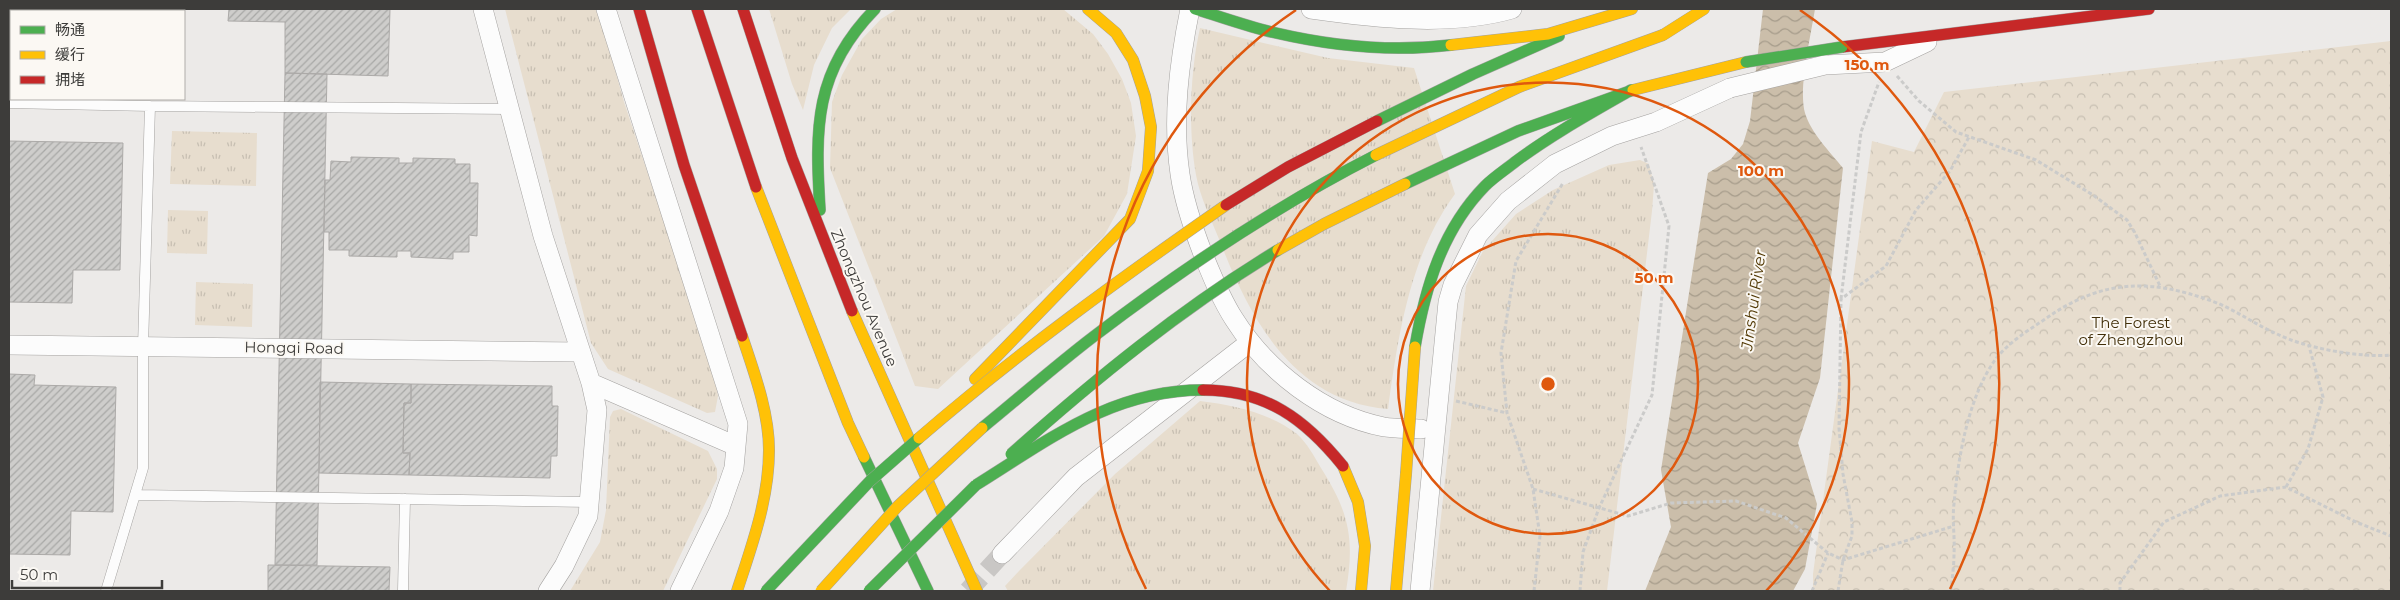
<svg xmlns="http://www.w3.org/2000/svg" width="2400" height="600" viewBox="0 0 2400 600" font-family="Montserrat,'Noto Sans SC',sans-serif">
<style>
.grass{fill:url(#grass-tufts)}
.forest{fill:url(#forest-crowns)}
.water{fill:url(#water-waves)}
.building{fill:url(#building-hatch);stroke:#acaaa8}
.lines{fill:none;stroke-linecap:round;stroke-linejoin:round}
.street-tunnel{stroke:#c9c7c5;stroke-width:19;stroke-dasharray:19 9;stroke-linecap:butt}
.lane-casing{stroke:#a4a2a0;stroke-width:11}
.street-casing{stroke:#a4a2a0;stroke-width:20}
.fast-casing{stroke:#a4a2a0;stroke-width:12}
.slow-casing{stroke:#a4a2a0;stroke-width:12}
.jam-casing{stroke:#a4a2a0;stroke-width:12}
.path{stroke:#cbcbca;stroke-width:3;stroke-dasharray:4 2.5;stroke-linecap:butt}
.lane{stroke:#fcfcfc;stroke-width:10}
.street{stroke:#fcfcfc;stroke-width:19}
.fast{stroke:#4caf50;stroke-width:11}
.slow{stroke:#ffc107;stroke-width:11}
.jam{stroke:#c62828;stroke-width:11}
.street-bridge-casing{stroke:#a4a2a0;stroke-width:20;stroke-linecap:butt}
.fast-bridge-casing{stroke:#a4a2a0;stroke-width:12;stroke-linecap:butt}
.slow-bridge-casing{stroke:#a4a2a0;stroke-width:12;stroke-linecap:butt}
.jam-bridge-casing{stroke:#a4a2a0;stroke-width:12;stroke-linecap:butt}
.street-bridge{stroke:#fcfcfc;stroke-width:19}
.fast-bridge{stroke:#4caf50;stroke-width:11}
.slow-bridge{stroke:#ffc107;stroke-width:11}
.jam-bridge{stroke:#c62828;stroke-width:11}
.ring{fill:none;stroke:#df580e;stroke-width:2.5}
.labels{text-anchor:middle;stroke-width:4;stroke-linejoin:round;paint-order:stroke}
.street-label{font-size:15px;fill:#3d3c3a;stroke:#fbf8f3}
.park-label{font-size:15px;fill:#422f09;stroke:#fbf8f3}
.water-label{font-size:16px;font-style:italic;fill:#523904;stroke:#fbf8f3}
.centre{fill:#df580e;stroke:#fbf8f3;stroke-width:2.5}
.ring-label{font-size:15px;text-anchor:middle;font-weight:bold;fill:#df580e;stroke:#fbf8f3;stroke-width:4;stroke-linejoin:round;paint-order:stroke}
</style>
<defs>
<pattern id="grass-tufts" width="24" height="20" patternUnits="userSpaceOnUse" patternTransform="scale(1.25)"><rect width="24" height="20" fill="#e7ddce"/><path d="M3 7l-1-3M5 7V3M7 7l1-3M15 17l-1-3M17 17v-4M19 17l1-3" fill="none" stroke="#c7bfb2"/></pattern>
<pattern id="forest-crowns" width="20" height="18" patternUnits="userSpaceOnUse" patternTransform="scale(1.25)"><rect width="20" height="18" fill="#e7ddce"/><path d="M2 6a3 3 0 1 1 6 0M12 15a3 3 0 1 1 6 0" fill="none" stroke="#c7bfb2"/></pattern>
<pattern id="water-waves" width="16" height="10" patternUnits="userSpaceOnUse" patternTransform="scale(1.25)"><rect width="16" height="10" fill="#cbbeaa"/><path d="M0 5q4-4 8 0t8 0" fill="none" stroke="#a69c8b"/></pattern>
<pattern id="building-hatch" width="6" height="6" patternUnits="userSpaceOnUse" patternTransform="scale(1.25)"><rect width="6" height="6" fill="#cecdcb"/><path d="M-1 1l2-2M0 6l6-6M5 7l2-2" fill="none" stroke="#a8a8a6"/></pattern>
</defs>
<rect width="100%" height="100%" fill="#eceae8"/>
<path class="grass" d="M 505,9 L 598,9 L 624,102 L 713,369 L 718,396 L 715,412 L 707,413 L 608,369 L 591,343 Z
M 769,9 L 851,9 L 832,28 L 814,65 L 803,110 L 792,84 Z
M 897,9 L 1063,9 L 1093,34 L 1108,54 L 1122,79 L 1131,103 L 1136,136 L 1127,194 L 1104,236 L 938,389 L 915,386 L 830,168 L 832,102 L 842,75 L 862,39 L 881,19 Z
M 1200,28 L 1328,58 L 1414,68 L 1455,194 C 1410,255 1398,336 1388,409 C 1293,401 1250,319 1219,239 C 1211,219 1200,197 1196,175 C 1188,130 1190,72 1200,28 Z
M 172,131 L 257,133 L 256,186 L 170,184 Z
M 1640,160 L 1649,164 L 1654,185 L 1652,211 L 1607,591 L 1433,591 L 1466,286 L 1483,251 L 1516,214 L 1553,190 L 1609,165 Z
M 168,210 L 208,211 L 207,254 L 167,253 Z
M 196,282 L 253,284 L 252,327 L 195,325 Z
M 1200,401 C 1233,405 1270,413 1297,434 C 1307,443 1314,456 1321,468 C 1349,512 1355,539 1346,591 L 1008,591 L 1005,586 L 1019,571 L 1115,474 Z
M 621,409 L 708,451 L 717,469 L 717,479 L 663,591 L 570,591 L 600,542 L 606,510 L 610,417 L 613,411 Z"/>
<path class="forest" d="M 2391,41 L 2391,591 L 1813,591 L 1813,574 L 1872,141 L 1914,152 L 1944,92 Z"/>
<path class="water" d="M 1763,9 L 1815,9 C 1811,35 1798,89 1805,113 C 1811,133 1830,152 1843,168 L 1820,378 L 1798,443 L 1817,504 L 1805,569 L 1793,591 L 1645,591 L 1671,527 L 1661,470 L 1708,173 L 1731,159 L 1743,144 L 1750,121 Z"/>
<path class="building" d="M 9,9 L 132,9 L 132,11 L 11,11 L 11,85 L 9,85 Z
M 229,9 L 390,9 L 388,76 L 285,73 L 285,22 L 228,21 Z
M 285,73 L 327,74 L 317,565 L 275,565 Z
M 9,141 L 123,143 L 120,270 L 73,270 L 72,303 L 9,302 Z
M 351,157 L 399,158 L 399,163 L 413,163 L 413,158 L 455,159 L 455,164 L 470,164 L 470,183 L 478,183 L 477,236 L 469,235 L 469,252 L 453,252 L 453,259 L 411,257 L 411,251 L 397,251 L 397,257 L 349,256 L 349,250 L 329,250 L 329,232 L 324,232 L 325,180 L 330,180 L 331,161 L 351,162 Z
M 9,374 L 35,375 L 34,385 L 116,387 L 113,512 L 71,511 L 70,555 L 9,554 Z
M 320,382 L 411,384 L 411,403 L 404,403 L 403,453 L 410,453 L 409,475 L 319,473 Z
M 411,384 L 552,386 L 552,406 L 558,406 L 557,456 L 551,456 L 550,478 L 409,475 L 410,453 L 403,453 L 404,403 L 411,403 Z
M 268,565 L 390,567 L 389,591 L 268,591 Z"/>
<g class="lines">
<path class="street-tunnel" d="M 968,591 L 1002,554"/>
<g class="lane-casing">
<path id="lane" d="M 9,103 L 150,106 L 143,347 L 143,468 L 106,591
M 150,106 L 510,109
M 136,495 L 589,502
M 403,591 L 405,499"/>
</g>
<g class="street-casing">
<path id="street" d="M 483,9 L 543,236 L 591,383 L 597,410 L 588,516 L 564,566 L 548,591
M 606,9 L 738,424 L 734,468 L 719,511 L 680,591
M 1190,9 C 1179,63 1172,119 1180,174 C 1184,202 1193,228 1203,254 C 1212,276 1221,299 1234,319 C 1266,370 1323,415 1384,427 C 1396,429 1409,428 1421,429
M 1311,9 C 1375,18 1449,27 1512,9
M 1825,65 L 1885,62 L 1927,42
M 9,345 L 579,352
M 591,383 L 736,446
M 1002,554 L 1076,477 L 1250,342
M 1420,591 L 1448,302 L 1453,285 L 1478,235 L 1508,201 L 1555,164 L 1612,136 L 1656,122 L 1730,88"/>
</g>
<g class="fast-casing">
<path id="fast" d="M 1195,9 C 1222,17 1249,27 1276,33 C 1332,46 1394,52 1451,45
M 1377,121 L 1473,74 L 1559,36
M 1405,184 L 1518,131 L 1633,90
M 820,210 C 815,128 814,71 875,9
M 1415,347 C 1425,288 1442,230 1485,186 C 1494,177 1505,170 1515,162 C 1551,135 1591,113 1631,90
M 864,457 L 928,591"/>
</g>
<g class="slow-casing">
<path id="slow" d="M 1663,35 L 1704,9
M 1451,45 L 1548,34 L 1632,9
M 1633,90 L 1746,62
M 756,187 L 848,423 L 864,457
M 852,311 L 977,591
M 975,379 L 1130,219 L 1148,171 L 1151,127 L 1145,96 L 1133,60 L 1116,33 L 1088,9
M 1343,466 L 1358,502 L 1365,546 L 1361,591
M 737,591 C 752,545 769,499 769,450 C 769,412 754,372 742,336
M 1396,591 L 1406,474"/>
</g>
<g class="jam-casing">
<path id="jam" d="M 639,9 L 684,165 L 742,336
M 697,9 L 756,187
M 743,9 L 792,158 L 852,311
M 1842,47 L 2149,9"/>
</g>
<path class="path" d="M 1897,76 L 1919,101 L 1956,132 L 2036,160 L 2093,195 L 2127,220 L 2135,233 L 2160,286
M 1841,299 L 1861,132 L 1879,82
M 1456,401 L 1507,413
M 2286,487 L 2308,449 L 2323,397 L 2309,346
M 1533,489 L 1628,516 L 1671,503 L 1736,501 L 1786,518 L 1828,553 L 1843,560 L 1954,526
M 1534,591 L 1540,536 L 1533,489 L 1507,413 L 1501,353 L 1516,261 L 1563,183
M 1580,591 L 1583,552 L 1599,508 L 1652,395 L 1669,226 L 1641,147
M 1812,591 L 1828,553
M 1838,591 L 1843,560 L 1852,536 L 1852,522 L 1843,474 L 1839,428 L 1841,299 L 1886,266 L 1916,210 L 1950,171 L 1969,137
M 1951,591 C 1952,579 1954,566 1954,554 C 1955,537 1952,520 1954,504 C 1958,458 1968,398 1995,360 C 2010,340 2034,327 2054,313 C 2107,279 2152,280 2209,300 C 2233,308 2254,324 2277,334 C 2305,348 2360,358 2391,355
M 2120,591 L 2120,583 L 2164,522 L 2220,496 L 2286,487 L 2356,522 L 2391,536"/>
<use href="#lane" class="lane"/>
<use href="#street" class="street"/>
<use href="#fast" class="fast"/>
<use href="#slow" class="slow"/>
<use href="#jam" class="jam"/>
<g class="street-bridge-casing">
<path id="street-bridge" d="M 1730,88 L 1825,65"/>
</g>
<g class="fast-bridge-casing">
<path id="fast-bridge" d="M 1746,62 L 1842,47
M 982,428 C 1019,398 1055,366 1093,337 C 1182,269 1276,206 1376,155
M 1011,454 C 1095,379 1182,308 1278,250
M 976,485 C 1050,439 1112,390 1203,390
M 766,591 L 870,481 L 919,438
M 869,591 L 976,485"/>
</g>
<g class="slow-bridge-casing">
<path id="slow-bridge" d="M 1376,155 L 1519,87 L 1663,35
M 1278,250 L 1324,224 L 1405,184
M 919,438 C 1016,354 1121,278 1226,205
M 1406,474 L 1415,347
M 821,591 L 898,506 L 982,428"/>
</g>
<g class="jam-bridge-casing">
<path id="jam-bridge" d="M 1226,205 L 1288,167 L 1377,121
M 1203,390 C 1266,390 1305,419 1343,466"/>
</g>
<use href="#street-bridge" class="street-bridge"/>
<use href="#fast-bridge" class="fast-bridge"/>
<use href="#slow-bridge" class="slow-bridge"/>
<use href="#jam-bridge" class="jam-bridge"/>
</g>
<g class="ring">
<circle cx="1548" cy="384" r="150"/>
<path d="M1330 591A301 301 0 1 1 1766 591"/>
<path d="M1146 589A451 451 0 0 1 1296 10M1800 10A451 451 0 0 1 1950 589"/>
</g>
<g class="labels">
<g class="street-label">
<text transform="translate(864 298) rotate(67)" y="5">Zhongzhou Avenue</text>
<text transform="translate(294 348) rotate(1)" y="5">Hongqi Road</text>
</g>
<g class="park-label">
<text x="2131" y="328">The Forest<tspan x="2131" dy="17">of Zhengzhou</tspan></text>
</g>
<g class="water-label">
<text transform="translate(1753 300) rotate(-82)" y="6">Jinshui River</text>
</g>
</g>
<circle cx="1548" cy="384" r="8" class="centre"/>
<g class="ring-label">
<text x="1867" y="70">150 m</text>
<text x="1761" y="176">100 m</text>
<text x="1654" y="283">50 m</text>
</g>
<rect width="2400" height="600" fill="none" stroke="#3d3c3a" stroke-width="20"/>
<rect x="10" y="10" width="175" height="90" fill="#fbf8f3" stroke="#afada9"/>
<rect x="20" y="26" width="25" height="8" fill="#4caf50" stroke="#afada9"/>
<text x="55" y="35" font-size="15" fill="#3d3c3a">畅通</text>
<rect x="20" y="51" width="25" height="8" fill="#ffc107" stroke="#afada9"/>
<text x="55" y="60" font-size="15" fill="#3d3c3a">缓行</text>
<rect x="20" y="76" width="25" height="8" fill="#c62828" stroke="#afada9"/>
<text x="55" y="85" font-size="15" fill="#3d3c3a">拥堵</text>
<path d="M12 580v8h150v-8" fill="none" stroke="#3d3c3a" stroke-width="2.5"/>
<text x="20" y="580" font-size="15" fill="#3d3c3a" stroke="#fbf8f3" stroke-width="4" paint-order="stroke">50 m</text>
</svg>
